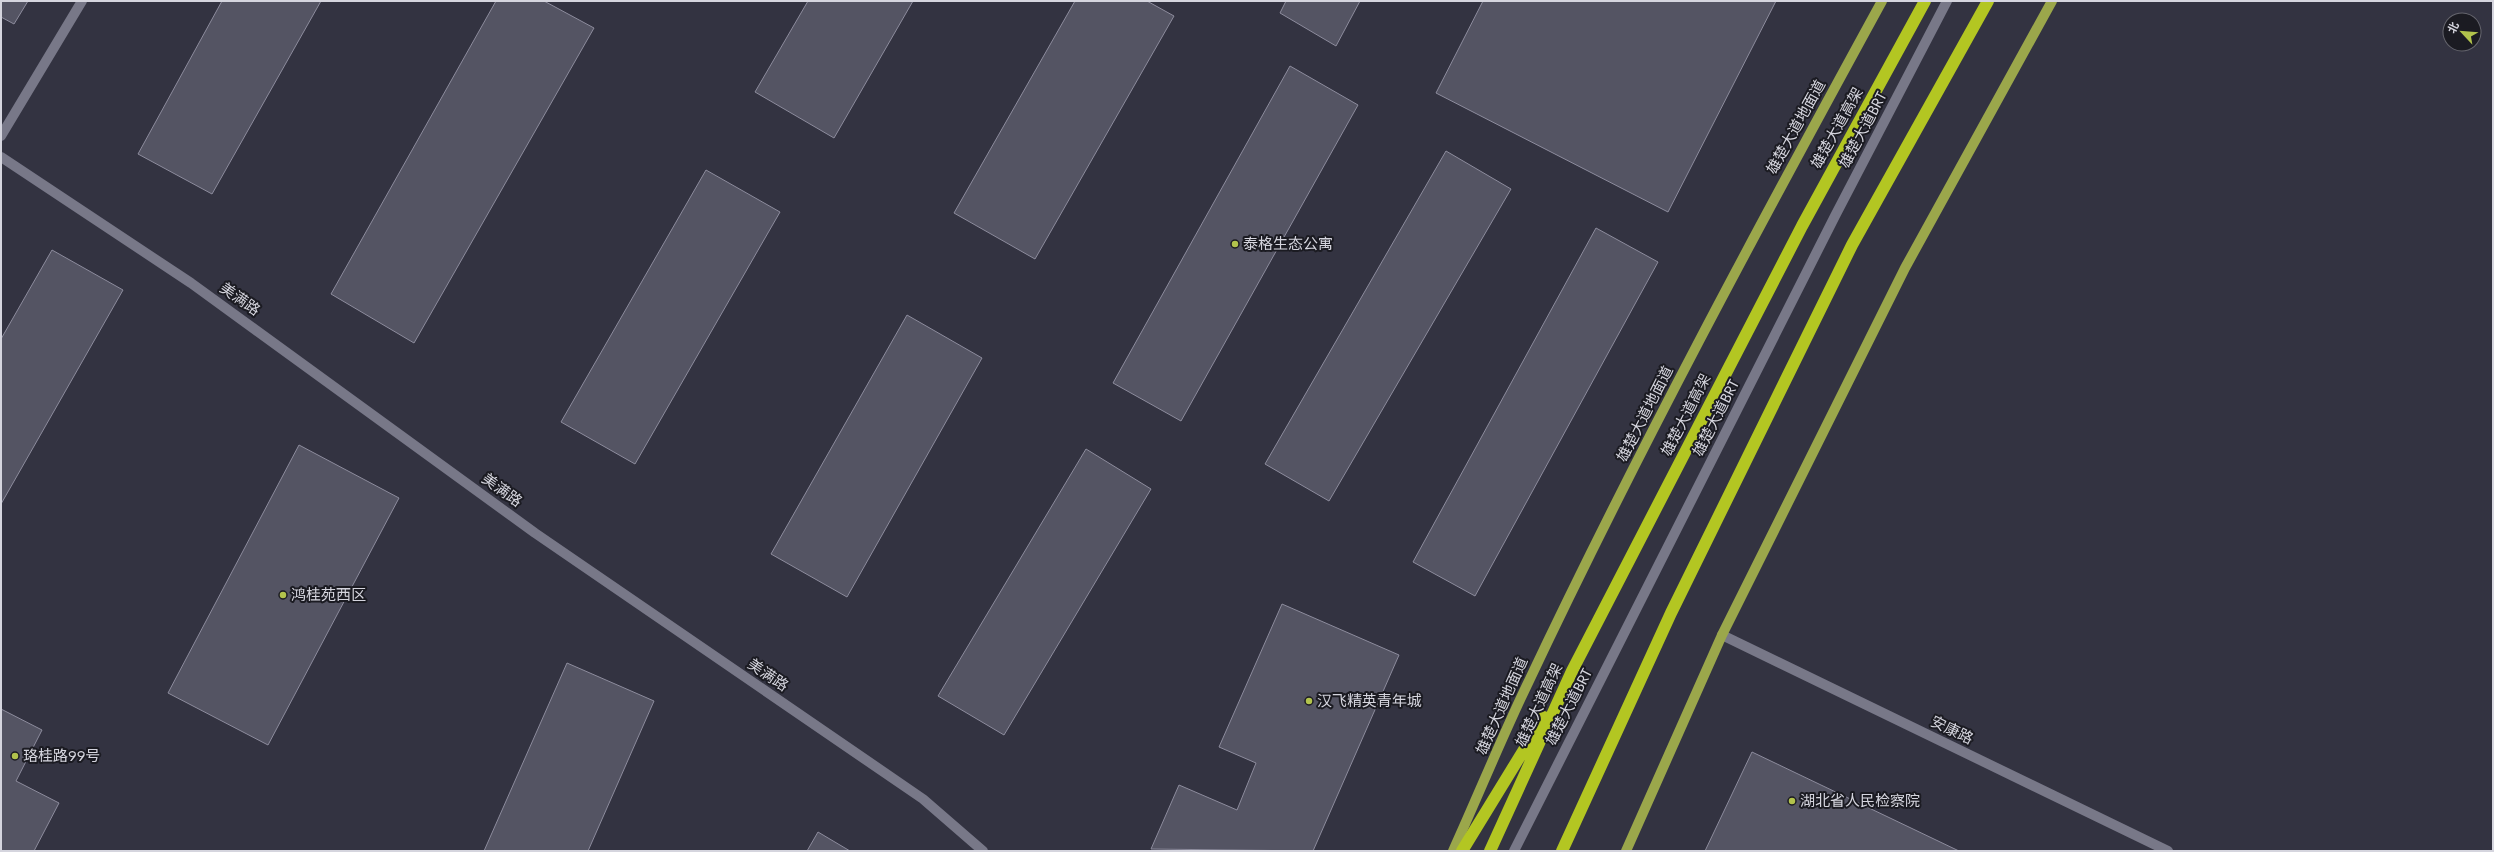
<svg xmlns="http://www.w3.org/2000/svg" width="2494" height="852" viewBox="0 0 2494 852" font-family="Jost,'Noto Sans SC',sans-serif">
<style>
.building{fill:#545463;stroke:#8d8c9d}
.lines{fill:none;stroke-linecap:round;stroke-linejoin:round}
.minor{stroke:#787888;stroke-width:10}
.major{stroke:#9ba74b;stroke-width:10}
.highway{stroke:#b3c622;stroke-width:12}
.poi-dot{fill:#b2c34c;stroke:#1b1b22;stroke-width:1.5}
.labels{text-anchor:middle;stroke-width:4;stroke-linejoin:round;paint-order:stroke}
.street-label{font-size:15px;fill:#d5d5de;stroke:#1b1b22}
.poi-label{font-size:15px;fill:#d5d5de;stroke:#1b1b22;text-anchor:start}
</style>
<rect width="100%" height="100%" fill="#333341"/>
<path class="building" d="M 1,1 L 28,1 L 14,24 L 1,17 Z
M 222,1 L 321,1 L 212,194 L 138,154 Z
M 496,1 L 544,1 L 594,28 L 414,343 L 331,294 Z
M 808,1 L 913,1 L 834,138 L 755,92 Z
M 1075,1 L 1147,1 L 1174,16 L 1035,259 L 954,213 Z
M 1286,1 L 1360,1 L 1336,46 L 1280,13 Z
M 1483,1 L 1776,1 L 1668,212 L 1436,93 Z
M 1290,66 L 1358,105 L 1181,421 L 1113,383 Z
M 1446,151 L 1511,189 L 1329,501 L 1265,464 Z
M 706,170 L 780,212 L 635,464 L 561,422 Z
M 1596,228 L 1658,262 L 1475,596 L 1413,562 Z
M 52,250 L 123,290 L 1,504 L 1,339 Z
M 907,315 L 982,358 L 847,597 L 771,554 Z
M 299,445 L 399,498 L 268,745 L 168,693 Z
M 1086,449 L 1151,489 L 1004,735 L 938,696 Z
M 1282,604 L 1399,655 L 1313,851 L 1151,849 L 1179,785 L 1237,810 L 1256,763 L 1219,747 Z
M 567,663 L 654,701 L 588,851 L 484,851 Z
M 1,709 L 42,730 L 16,781 L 59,803 L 34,851 L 1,851 Z
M 1752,752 L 1959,851 L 1705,851 Z
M 818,832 L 850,851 L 807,851 Z"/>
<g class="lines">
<path class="minor" d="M 1,136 L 82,1
M 1,157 L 191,283 L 535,533 L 923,799 L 983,851
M 1722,635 L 2168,851
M 1514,851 L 1835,216 L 1947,1"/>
<path class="major" d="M 1453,851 C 1478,796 1501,739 1527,685 C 1637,452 1759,226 1882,1
M 1626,851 L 1722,635 L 1905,268 L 2052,1"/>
<path class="highway" d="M 1462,851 L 1544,717
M 1490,851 L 1572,671 L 1802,226 L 1925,1
M 1562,851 L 1671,613 L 1852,245 L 1988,1"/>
</g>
<g class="poi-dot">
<circle cx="1235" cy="244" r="4"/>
<circle cx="283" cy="595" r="4"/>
<circle cx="1309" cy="701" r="4"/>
<circle cx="15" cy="756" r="4"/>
<circle cx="1792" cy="801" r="4"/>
</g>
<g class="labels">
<g class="street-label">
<text transform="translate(1796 127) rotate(-61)" y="5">雄楚大道地面道</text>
<text transform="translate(1837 128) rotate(-61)" y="5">雄楚大道高架</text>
<text transform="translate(1863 130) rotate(-62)" y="5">雄楚大道BRT</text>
<text transform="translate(240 299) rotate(35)" y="5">美满路</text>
<text transform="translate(1645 414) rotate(-63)" y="5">雄楚大道地面道</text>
<text transform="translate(1686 415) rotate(-63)" y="5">雄楚大道高架</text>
<text transform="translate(1716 418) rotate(-63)" y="5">雄楚大道BRT</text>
<text transform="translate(502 490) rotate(36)" y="5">美满路</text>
<text transform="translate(768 675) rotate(34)" y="5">美满路</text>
<text transform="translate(1539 705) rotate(-65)" y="5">雄楚大道高架</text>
<text transform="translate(1502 706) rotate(-66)" y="5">雄楚大道地面道</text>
<text transform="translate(1569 707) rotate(-63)" y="5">雄楚大道BRT</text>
<text transform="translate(1952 730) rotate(26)" y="5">安康路</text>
</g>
<g class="poi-label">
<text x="1243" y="249">泰格生态公寓</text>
<text x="291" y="600">鸿桂苑西区</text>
<text x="1317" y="706">汉飞精英青年城</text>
<text x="23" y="761">珞桂路99号</text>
<text x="1800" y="806">湖北省人民检察院</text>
</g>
</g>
<rect width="2494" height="852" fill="none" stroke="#d5d5de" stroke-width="4"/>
<g transform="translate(2462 32) rotate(296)"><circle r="19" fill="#1b1b22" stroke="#65656d"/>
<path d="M0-3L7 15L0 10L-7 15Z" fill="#b2c34c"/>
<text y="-6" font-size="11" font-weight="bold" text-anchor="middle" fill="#d5d5de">北</text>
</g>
</svg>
